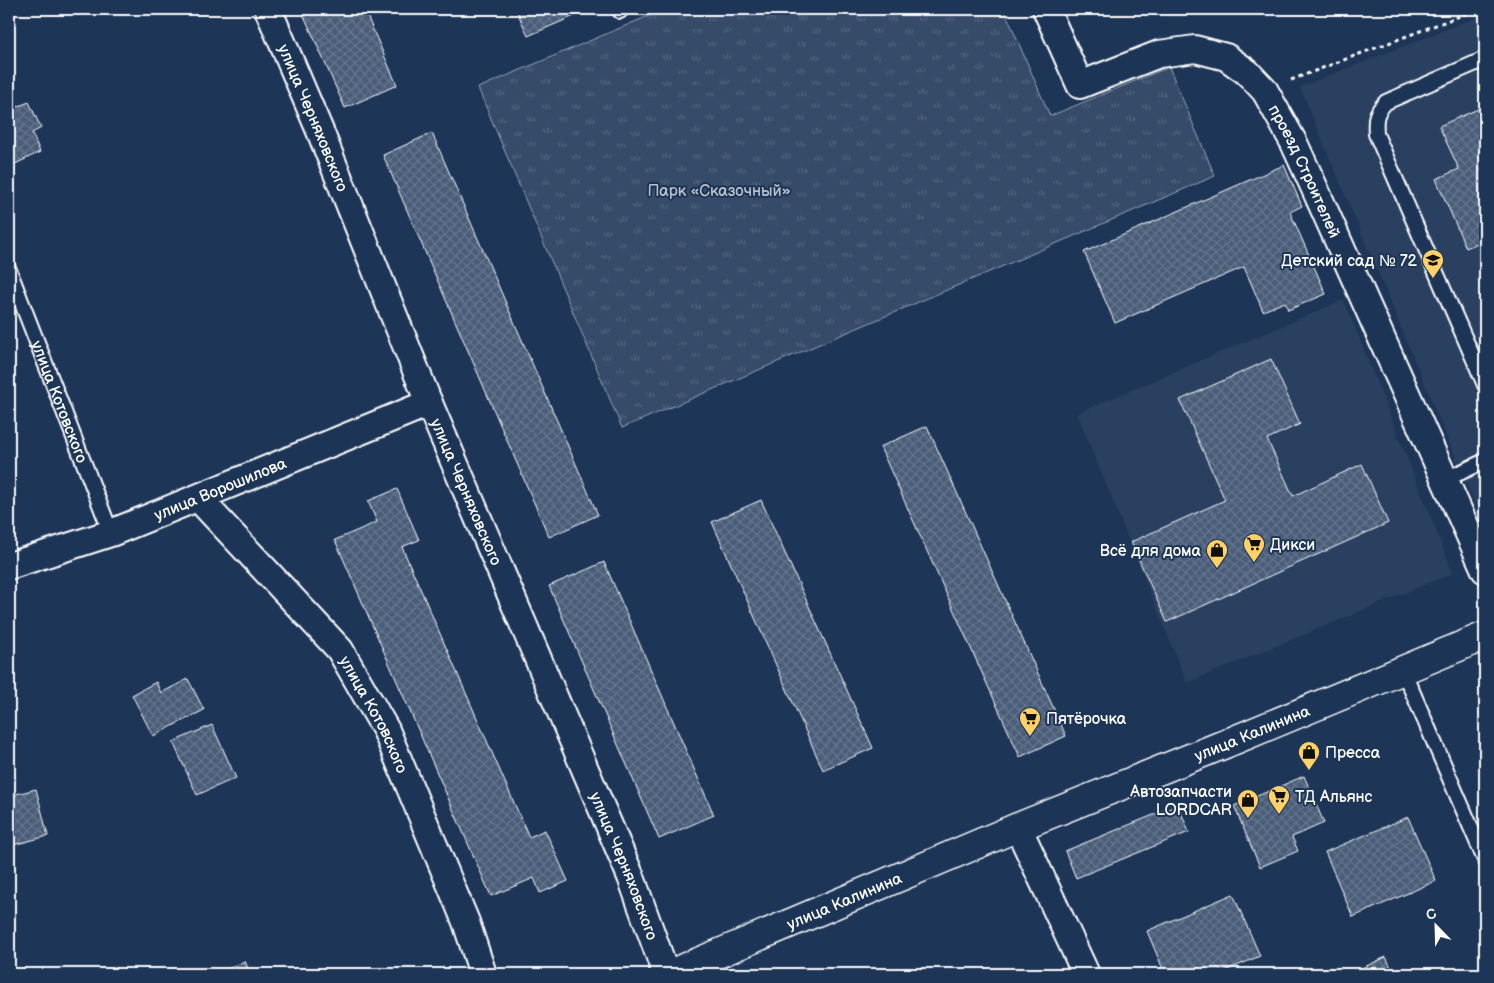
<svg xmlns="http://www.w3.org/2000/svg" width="1494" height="983" viewBox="0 0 1494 983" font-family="'Balsamiq Sans',sans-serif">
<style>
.built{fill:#2a4161}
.park{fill:url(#park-tufts);stroke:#9aa5b4}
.building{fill:url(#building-cross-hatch);stroke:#fff}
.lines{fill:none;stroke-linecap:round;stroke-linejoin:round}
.lane-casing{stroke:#fff;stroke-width:18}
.street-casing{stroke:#fff;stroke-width:30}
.secondary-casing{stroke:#fff;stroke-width:31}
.path{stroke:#fff;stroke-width:3;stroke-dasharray:4 4;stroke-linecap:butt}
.lane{stroke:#1d3557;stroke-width:14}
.street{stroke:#1d3557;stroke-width:26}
.secondary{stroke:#1d3557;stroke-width:28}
.labels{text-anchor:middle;stroke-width:4;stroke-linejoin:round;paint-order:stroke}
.street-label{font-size:16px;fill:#fff;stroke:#1d3557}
.park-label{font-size:16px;fill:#b9c0ca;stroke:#1d3557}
.poi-label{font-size:16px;fill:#fff;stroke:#1d3557;text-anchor:start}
</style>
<defs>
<pattern id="park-tufts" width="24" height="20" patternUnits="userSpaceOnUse" patternTransform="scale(1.25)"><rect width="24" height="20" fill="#364b69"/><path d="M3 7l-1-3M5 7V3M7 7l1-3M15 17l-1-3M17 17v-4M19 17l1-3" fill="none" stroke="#546680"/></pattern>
<pattern id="building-cross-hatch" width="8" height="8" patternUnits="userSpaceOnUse" patternTransform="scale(1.25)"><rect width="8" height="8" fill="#4a5d79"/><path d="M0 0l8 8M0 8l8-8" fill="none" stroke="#65758d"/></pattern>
</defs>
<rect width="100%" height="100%" fill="#1d3557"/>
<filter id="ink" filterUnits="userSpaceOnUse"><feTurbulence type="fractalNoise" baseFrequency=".02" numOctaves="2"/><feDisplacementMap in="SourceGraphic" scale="10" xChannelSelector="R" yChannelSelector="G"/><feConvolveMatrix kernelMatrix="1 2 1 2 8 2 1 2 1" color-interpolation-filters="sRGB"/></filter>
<g filter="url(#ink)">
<path class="built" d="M 1485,14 L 1485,512 L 1475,504 L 1300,87 Z
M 1344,300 L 1453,573 L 1187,683 L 1077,413 Z"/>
<path class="park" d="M 665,9 L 1004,9 L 1050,116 L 1169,67 L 1215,176 L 622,428 L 478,88 Z"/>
<path class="building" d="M 301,9 L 364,9 L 397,85 L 345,108 Z
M 516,9 L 579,9 L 581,13 L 528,36 Z
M 29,102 L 41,128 L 32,133 L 40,152 L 9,167 L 9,110 Z
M 1485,106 L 1485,240 L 1466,248 L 1436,179 L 1459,169 L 1439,126 Z
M 432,133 L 598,515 L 549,537 L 383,155 Z
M 1284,165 L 1302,206 L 1290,212 L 1326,294 L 1288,310 L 1285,302 L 1263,311 L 1244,267 L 1115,323 L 1084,252 Z
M 1485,272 L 1485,290 L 1479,275 Z
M 1271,359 L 1300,424 L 1267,439 L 1293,496 L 1362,464 L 1388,523 L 1167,622 L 1131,542 L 1225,500 L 1180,400 Z
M 927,426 L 1066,736 L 1020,757 L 880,447 Z
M 397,489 L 419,540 L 402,547 L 529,837 L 545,830 L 568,881 L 540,893 L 534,878 L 491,896 L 335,540 L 377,522 L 368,501 Z
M 761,500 L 873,748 L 823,770 L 712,522 Z
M 604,562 L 714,815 L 659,839 L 549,586 Z
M 188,679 L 204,710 L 153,736 L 132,695 L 156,682 L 161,693 Z
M 212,725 L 236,778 L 197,795 L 173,742 Z
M 1304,776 L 1324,823 L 1292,837 L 1298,851 L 1260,867 L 1234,806 Z
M 36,789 L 48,836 L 9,846 L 9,796 Z
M 1178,805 L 1189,832 L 1076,878 L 1065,851 Z
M 1408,817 L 1436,881 L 1353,917 L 1325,852 Z
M 1233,894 L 1260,956 L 1218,974 L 1165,974 L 1147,931 Z
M 1386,957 L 1394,974 L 1349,974 Z
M 245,961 L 250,974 L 217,974 Z"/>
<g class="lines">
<g class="lane-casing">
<g id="lane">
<path d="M 619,9 L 620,11"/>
<path d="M 1485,59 L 1386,102 C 1375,113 1375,119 1376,134 L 1485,385"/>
<path id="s1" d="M 9,270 L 111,533"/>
<path d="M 1444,480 L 1485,461"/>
<path d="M 1403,670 L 1485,860"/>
</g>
</g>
<g class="street-casing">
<g id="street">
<path id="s2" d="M 268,9 L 320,131 L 429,403 L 631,877 L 666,974"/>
<path id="s3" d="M 1046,9 L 1080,85 L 1159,54 L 1195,49 L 1226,57 L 1247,72 L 1265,91 L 1294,143 L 1315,189 L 1485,570"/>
<path id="s4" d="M 198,498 L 340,650 L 386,730 L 466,922 L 483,974"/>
<path id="s5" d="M 9,566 L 111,533 L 429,403"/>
<path d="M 1018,827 L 1086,974"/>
</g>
</g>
<g class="secondary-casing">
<g id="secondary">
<path id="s6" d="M 670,974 L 1018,827 L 1225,744 L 1485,636"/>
</g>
</g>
<path class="path" d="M 1291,80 L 1478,9"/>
<use href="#lane" class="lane"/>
<use href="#street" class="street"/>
<use href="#secondary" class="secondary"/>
</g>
</g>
<defs>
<g id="school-pin" transform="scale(1.125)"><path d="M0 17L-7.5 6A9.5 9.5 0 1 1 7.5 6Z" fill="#ffd166" stroke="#1d3557"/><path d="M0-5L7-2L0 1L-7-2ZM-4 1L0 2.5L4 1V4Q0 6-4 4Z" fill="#111"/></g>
<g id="supermarket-pin" transform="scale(1.125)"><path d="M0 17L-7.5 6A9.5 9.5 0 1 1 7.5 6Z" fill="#ffd166" stroke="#1d3557"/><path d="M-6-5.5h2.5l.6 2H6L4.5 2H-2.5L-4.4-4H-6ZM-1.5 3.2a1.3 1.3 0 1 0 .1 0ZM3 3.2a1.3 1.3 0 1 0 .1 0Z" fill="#111"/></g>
<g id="shop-pin" transform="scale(1.125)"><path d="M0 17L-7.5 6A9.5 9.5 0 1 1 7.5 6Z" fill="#ffd166" stroke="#1d3557"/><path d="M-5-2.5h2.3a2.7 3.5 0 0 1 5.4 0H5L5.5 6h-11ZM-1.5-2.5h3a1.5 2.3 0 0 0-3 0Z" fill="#111"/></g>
</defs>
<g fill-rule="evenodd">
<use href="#school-pin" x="1433" y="260"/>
<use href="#supermarket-pin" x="1254" y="544"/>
<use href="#shop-pin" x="1217" y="550"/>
<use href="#supermarket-pin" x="1030" y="718"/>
<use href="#shop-pin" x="1309" y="752"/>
<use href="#supermarket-pin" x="1279" y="796"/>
<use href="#shop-pin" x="1248" y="800"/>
</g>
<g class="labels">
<g class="street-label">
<text dy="6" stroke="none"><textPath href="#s2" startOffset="118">улица Черняховского</textPath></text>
<text dy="6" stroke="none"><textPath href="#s3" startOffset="378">проезд Строителей</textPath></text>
<text dy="6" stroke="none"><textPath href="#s1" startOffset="141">улица Котовского</textPath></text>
<text dy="6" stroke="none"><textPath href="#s5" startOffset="225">улица Ворошилова</textPath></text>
<text dy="6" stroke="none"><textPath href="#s2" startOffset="522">улица Черняховского</textPath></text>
<text dy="6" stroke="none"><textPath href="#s4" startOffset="281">улица Котовского</textPath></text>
<text dy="6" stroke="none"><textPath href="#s6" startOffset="630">улица Калинина</textPath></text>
<text dy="6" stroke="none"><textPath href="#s2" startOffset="928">улица Черняховского</textPath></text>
<text dy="6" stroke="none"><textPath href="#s6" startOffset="189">улица Калинина</textPath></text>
</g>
<g class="park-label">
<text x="719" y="196">Парк «Сказочный»</text>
</g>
<g class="poi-label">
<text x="1417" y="266" text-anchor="end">Детский сад № 72</text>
<text x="1270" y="550">Дикси</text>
<text x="1201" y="556" text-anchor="end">Всё для дома</text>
<text x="1046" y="724">Пятёрочка</text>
<text x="1325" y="758">Пресса</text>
<text x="1232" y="797" text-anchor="end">Автозапчасти<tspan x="1232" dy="18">LORDCAR</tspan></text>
<text x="1295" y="802">ТД Альянс</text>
</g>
</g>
<rect width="1494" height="983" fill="none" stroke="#1d3557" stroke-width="30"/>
<rect x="15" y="15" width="1464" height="953" fill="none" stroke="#fff" stroke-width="2" filter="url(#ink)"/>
<g transform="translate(1436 926) rotate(337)" stroke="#1d3557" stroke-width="4" paint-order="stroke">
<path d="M0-4L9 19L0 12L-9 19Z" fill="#ffffff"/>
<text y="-8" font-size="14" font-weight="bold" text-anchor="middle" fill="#ffffff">С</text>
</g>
</svg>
